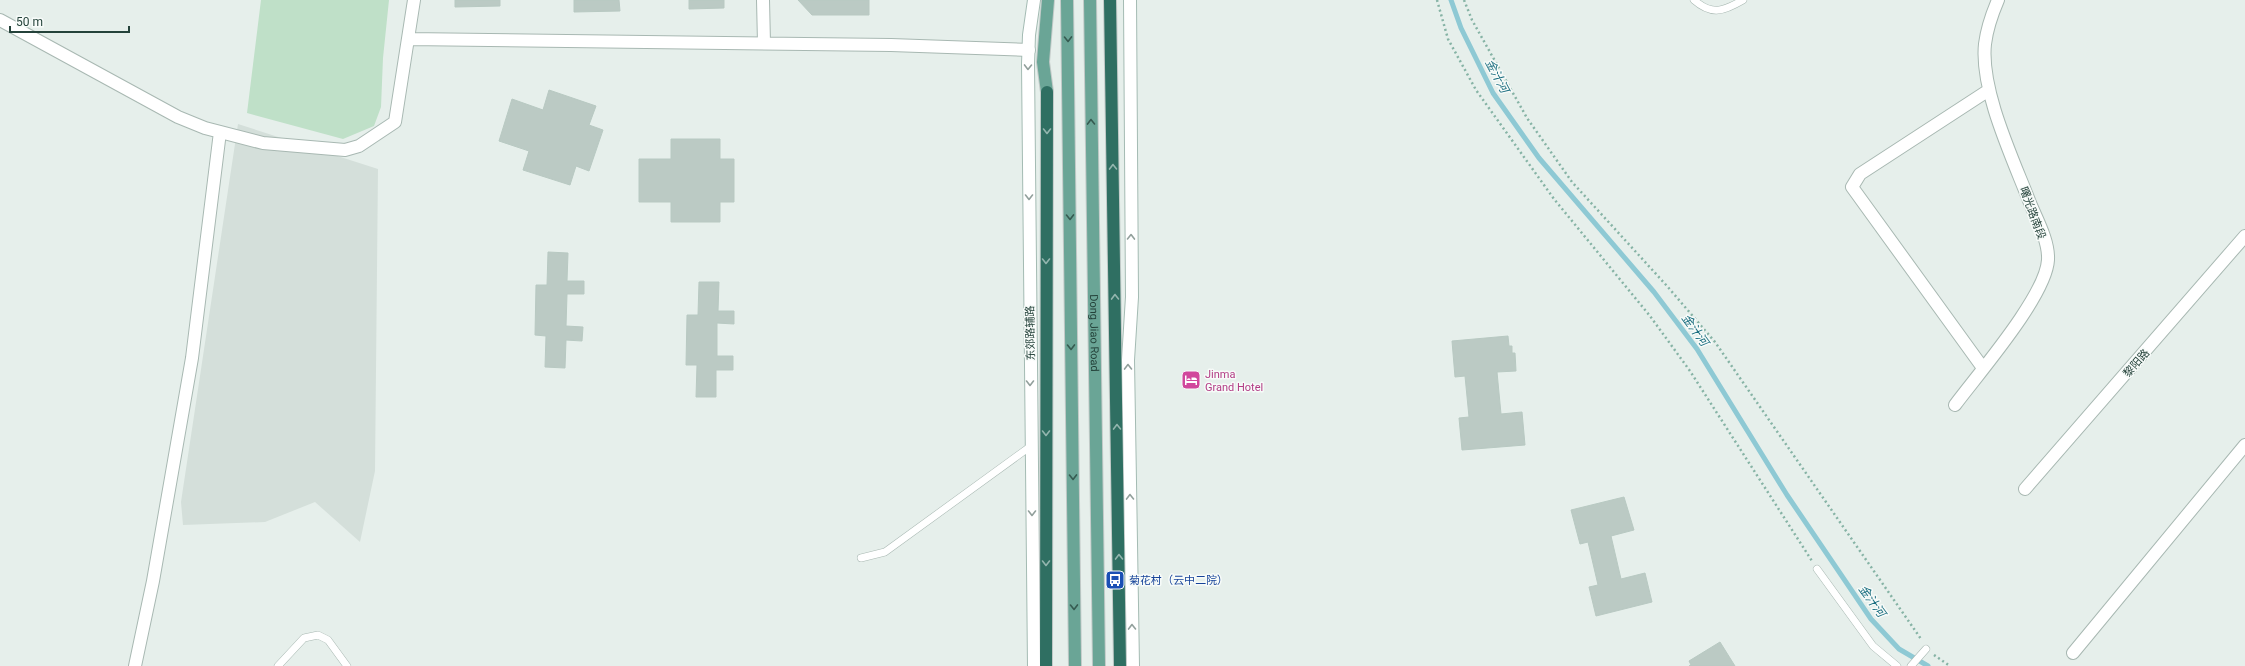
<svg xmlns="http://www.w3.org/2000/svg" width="2245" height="666" viewBox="0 0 2245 666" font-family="Roboto,'Noto Sans SC',sans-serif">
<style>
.built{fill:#d4dfda}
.green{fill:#bfe0c8}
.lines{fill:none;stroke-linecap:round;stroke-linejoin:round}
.stream{stroke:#8ec9d4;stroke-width:5}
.building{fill:#bbcac4;stroke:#b8c9c2}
.lane-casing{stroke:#a8b8b2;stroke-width:8}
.street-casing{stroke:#a8b8b2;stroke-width:14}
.secondary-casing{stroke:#a4bbb3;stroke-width:14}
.primary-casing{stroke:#c2cac8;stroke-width:14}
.highway-casing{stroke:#c2cac8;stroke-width:14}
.path{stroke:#86b3a5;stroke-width:2.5;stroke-dasharray:2 3;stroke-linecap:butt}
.lane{stroke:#fff;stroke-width:7}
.street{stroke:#fff;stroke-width:12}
.secondary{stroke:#fff;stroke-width:12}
.primary{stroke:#6aa596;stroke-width:12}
.highway{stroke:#2f6f62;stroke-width:12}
.oneway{stroke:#365b51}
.oneway2{stroke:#92a09c}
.oneway3{stroke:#93b5ae}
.labels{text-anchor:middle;stroke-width:3;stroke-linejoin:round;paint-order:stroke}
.street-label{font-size:11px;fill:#24423a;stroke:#f7fbf9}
.hotel-label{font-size:11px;fill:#b23c85;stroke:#f7fbf9;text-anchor:start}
.transit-label{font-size:11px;fill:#164399;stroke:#f7fbf9;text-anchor:start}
.water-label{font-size:12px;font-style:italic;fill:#1c6f80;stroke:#f7fbf9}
</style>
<rect width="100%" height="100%" fill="#e6efeb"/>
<path class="built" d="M 238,124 L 378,169 L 375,471 L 360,542 L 315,502 L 265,522 L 183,525 L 181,502 Z"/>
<path class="green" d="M 261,0 L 389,0 L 383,58 L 381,107 L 374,126 L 343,139 L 247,113 Z"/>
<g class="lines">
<path class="stream" d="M 1451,0 L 1461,28 L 1493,93 L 1539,158 L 1654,292 L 1697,349 L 1787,495 L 1871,619 L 1899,649 L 1928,666"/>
</g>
<path class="building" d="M 455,0 L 500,0 L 500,6 L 455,7 Z
M 574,0 L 619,0 L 620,11 L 574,12 Z
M 689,0 L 724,0 L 724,8 L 689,9 Z
M 798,0 L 869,0 L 869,15 L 812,15 Z
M 549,90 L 596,106 L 589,125 L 603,130 L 589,171 L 576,166 L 570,185 L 523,170 L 529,151 L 499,141 L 512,99 L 543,110 Z
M 671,139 L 720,139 L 720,159 L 734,159 L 734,202 L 720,202 L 720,222 L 671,222 L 671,202 L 639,202 L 639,159 L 671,159 Z
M 548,252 L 568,253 L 567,281 L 584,281 L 584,294 L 567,294 L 566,326 L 583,327 L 582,341 L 566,340 L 565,368 L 545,367 L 546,336 L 535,335 L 536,285 L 547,285 Z
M 699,282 L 719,282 L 718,311 L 734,311 L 734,324 L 717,323 L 717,356 L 733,356 L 733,370 L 716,370 L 716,397 L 696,397 L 697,365 L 686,365 L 687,315 L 698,315 Z
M 1508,336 L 1509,346 L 1512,346 L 1512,353 L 1515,353 L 1516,371 L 1497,372 L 1501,414 L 1522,412 L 1525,445 L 1462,450 L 1459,418 L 1469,417 L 1465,376 L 1455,377 L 1452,341 Z
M 1624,497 L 1634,530 L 1611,536 L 1621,579 L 1645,573 L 1652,602 L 1596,616 L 1589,587 L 1598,585 L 1588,542 L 1580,544 L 1571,510 Z
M 1720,642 L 1735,666 L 1689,666 L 1691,665 L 1689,661 Z"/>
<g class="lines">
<g class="lane-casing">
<path id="lane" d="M 1694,0 C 1712,16 1724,11 1743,0
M 861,558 L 885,552 L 1031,446
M 1817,569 L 1873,646 L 1897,666
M 278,666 L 304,638 L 318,635 L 328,640 L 347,666
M 1911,666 L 1926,649"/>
</g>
<g class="street-casing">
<path id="street" d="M 763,0 L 764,43
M 0,20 L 178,117 L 205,128 L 263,143 L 345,150 L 359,146 L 395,122 L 414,0
M 408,39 L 891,45 L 1029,50
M 1983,368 L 1852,187 L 1860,174 L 1989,90
M 1955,405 C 1978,374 2046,296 2048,260 C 2049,241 2037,220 2030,203 C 2013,159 1980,90 1985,44 C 1987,28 1992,14 1998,0
M 2025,489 L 2245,236
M 2073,653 L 2245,445
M 135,666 L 153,581 L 192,358 L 220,132"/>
</g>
<g class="secondary-casing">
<path id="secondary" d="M 1034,0 L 1029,35 L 1028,64 L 1034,666
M 1130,0 L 1132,297 L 1128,360 L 1133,666"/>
</g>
<g class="primary-casing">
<g id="primary">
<path d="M 1067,0 L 1075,666"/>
<path id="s1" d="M 1090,0 L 1099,666"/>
<path d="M 1047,92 L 1043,62 L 1048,0"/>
</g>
</g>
<g class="highway-casing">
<path id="highway" d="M 1110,0 L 1120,666
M 1046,666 L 1047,92"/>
</g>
<path class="path" d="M 1437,0 L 1448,39 L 1476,90 L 1554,199 L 1650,316 L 1690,371 L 1812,561
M 1464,0 L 1472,20 L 1527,118 L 1572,182 L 1667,286 L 1715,342 L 1921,639
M 1934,655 L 1950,666"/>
<use href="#lane" class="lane"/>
<use href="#street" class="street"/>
<use href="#secondary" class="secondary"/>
<use href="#primary" class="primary"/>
<use href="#highway" class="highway"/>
</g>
<defs><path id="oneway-chevron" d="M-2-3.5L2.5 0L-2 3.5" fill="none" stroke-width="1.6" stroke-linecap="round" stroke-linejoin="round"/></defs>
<g class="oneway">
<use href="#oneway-chevron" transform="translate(1068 39) rotate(89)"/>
<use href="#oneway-chevron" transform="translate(1091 122) rotate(-91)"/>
<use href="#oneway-chevron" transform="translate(1070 217) rotate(89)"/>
<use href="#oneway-chevron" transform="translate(1071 347) rotate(89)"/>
<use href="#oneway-chevron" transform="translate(1073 477) rotate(89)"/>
<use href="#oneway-chevron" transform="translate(1074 607) rotate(89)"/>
</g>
<g class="oneway2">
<use href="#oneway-chevron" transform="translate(1028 67) rotate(91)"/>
<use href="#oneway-chevron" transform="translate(1029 197) rotate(90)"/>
<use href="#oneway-chevron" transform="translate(1131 237) rotate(-89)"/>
<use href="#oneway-chevron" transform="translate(1128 367) rotate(-91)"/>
<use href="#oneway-chevron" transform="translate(1030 383) rotate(90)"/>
<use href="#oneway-chevron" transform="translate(1130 497) rotate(-91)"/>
<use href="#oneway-chevron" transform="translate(1032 513) rotate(90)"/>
<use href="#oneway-chevron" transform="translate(1132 627) rotate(-91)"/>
</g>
<g class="oneway3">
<use href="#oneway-chevron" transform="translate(1047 131) rotate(90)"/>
<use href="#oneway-chevron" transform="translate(1113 167) rotate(-91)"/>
<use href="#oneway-chevron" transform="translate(1046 261) rotate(90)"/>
<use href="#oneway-chevron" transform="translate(1115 297) rotate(-91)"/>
<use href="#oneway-chevron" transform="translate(1117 427) rotate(-91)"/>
<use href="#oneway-chevron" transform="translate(1046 433) rotate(90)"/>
<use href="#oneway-chevron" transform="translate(1119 557) rotate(-91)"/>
<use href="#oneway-chevron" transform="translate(1046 563) rotate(90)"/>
</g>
<defs>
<g id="hotel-square" transform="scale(1)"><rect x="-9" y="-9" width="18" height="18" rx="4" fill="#d1479c" stroke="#f7fbf9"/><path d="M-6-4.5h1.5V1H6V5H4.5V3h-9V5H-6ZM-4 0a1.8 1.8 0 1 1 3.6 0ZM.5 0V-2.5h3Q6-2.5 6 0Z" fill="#fff"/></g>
<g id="bus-square" transform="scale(1)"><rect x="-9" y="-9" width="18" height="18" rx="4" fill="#1a4fb4" stroke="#f7fbf9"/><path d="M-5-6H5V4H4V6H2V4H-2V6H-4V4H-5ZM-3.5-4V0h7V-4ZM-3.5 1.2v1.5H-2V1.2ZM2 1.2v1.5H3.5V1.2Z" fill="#fff"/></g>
</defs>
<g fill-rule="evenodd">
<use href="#hotel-square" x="1191" y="380"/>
<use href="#bus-square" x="1115" y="580"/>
</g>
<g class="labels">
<g class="street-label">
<text transform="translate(2033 213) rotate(70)" y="4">曙光路南段</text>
<text transform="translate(1030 333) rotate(-91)" y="4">东郊路辅路</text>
<text dy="4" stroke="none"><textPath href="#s1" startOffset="333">Dong Jiao Road</textPath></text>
<text transform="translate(2136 363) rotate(-49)" y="4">黎阳路</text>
</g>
<g class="hotel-label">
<text x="1205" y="378">Jinma<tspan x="1205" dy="13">Grand Hotel</tspan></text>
</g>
<g class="transit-label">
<text x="1129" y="584">菊花村（云中二院）</text>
</g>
<g class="water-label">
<text transform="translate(1497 76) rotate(62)" y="4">金汁河</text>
<text transform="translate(1695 330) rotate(54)" y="4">金汁河</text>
<text transform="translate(1872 601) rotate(54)" y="4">金汁河</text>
</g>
</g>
<path d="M10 26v6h119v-6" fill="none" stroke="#24423a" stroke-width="2"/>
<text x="16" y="26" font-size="12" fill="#24423a" stroke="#f7fbf9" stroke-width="3" paint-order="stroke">50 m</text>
</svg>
